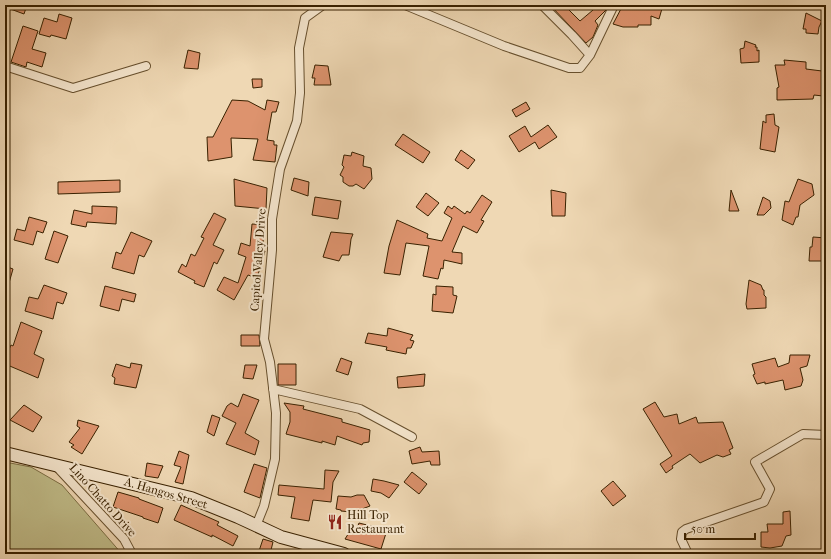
<svg xmlns="http://www.w3.org/2000/svg" width="831" height="559" viewBox="0 0 831 559" font-family="'IM FELL French Canon',serif">
<style>
.green{fill:#c0bc89;stroke:#7c6e44}
.building{fill:#dd936e;stroke:#392100}
.lines{fill:none;stroke-linecap:round;stroke-linejoin:round}
.street-casing{stroke:#664f2d;stroke-width:10}
.secondary-casing{stroke:#392100;stroke-width:14}
.street{stroke:#f5e6ce;stroke-width:8}
.secondary{stroke:#f5e6ce;stroke-width:12}
.labels{text-anchor:middle;stroke-width:4;stroke-linejoin:round;paint-order:stroke}
.street-label{font-size:12px;fill:#392100;stroke:#f5e6ce}
.poi-label{font-size:12px;fill:#392100;stroke:#f5e6ce;text-anchor:start}
</style>
<rect width="100%" height="100%" fill="#efd8b4"/>
<filter id="stains"><feTurbulence type="fractalNoise" baseFrequency=".005" numOctaves="4"/><feColorMatrix values="0 0 0 0 .2 0 0 0 0 .09 0 0 0 0 .02 0 0 0 .5 -.17"/></filter>
<radialGradient id="worn" r=".72"><stop offset=".6" stop-color="#630" stop-opacity="0"/><stop offset="1" stop-color="#630" stop-opacity=".3"/></radialGradient>
<path class="green" d="M 5,462 L 31,467 L 62,485 L 122,554 L 5,554 Z"/>
<path class="building" d="M 5,5 L 27,5 L 24,14 L 5,7 Z
M 550,5 L 573,5 L 569,10 L 580,21 L 593,10 L 588,5 L 608,5 L 606,10 L 595,21 L 598,25 L 593,37 L 586,43 Z
M 623,5 L 663,5 L 659,19 L 651,16 L 651,25 L 638,25 L 638,27 L 623,27 L 613,24 Z
M 806,13 L 822,21 L 819,27 L 818,34 L 806,33 L 806,29 L 803,29 Z
M 59,14 L 72,18 L 66,39 L 51,35 L 50,37 L 39,34 L 44,18 L 57,22 Z
M 23,26 L 38,31 L 32,49 L 46,53 L 42,67 L 27,62 L 26,67 L 11,62 Z
M 745,41 L 756,45 L 755,47 L 757,47 L 757,51 L 759,50 L 759,62 L 741,63 L 740,49 L 744,48 Z
M 188,50 L 200,53 L 198,69 L 184,68 Z
M 784,60 L 806,62 L 806,69 L 822,71 L 826,90 L 823,90 L 823,96 L 814,95 L 813,99 L 777,100 L 777,88 L 779,87 L 775,65 L 785,65 Z
M 315,65 L 328,66 L 331,85 L 314,85 L 315,78 L 312,78 Z
M 252,79 L 262,79 L 262,87 L 253,88 Z
M 232,100 L 248,101 L 265,110 L 267,100 L 279,102 L 276,112 L 272,112 L 267,140 L 274,141 L 274,145 L 277,145 L 275,162 L 253,160 L 258,139 L 231,138 L 232,157 L 208,161 L 207,137 L 213,137 Z
M 526,102 L 530,109 L 516,117 L 512,110 Z
M 774,114 L 775,125 L 779,127 L 775,152 L 760,149 L 763,121 L 766,123 L 766,115 Z
M 548,125 L 557,137 L 539,149 L 535,142 L 519,152 L 509,136 L 525,126 L 531,137 Z
M 403,134 L 430,152 L 423,163 L 395,145 Z
M 461,150 L 475,160 L 468,169 L 455,160 Z
M 352,152 L 364,156 L 363,166 L 371,168 L 372,179 L 364,189 L 356,184 L 353,186 L 349,186 L 343,182 L 343,177 L 340,175 L 344,167 L 342,165 L 344,155 L 351,156 Z
M 294,178 L 309,182 L 308,196 L 291,190 Z
M 234,179 L 267,188 L 266,209 L 235,206 Z
M 798,179 L 812,184 L 814,195 L 800,205 L 798,217 L 796,217 L 793,225 L 782,220 L 785,201 L 789,202 Z
M 120,180 L 120,192 L 58,194 L 58,182 Z
M 551,190 L 566,193 L 565,216 L 552,216 Z
M 731,190 L 739,211 L 729,211 Z
M 426,193 L 439,203 L 428,216 L 416,207 Z
M 482,195 L 492,202 L 481,220 L 484,221 L 477,233 L 463,226 L 452,252 L 462,253 L 462,264 L 444,260 L 443,269 L 441,268 L 438,279 L 423,276 L 429,246 L 406,243 L 400,275 L 384,273 L 389,246 L 397,220 L 428,234 L 427,238 L 442,241 L 452,218 L 444,213 L 448,206 L 452,209 L 454,206 L 465,214 L 467,211 L 470,213 Z
M 315,197 L 341,201 L 338,219 L 312,215 Z
M 763,197 L 770,201 L 771,208 L 764,215 L 757,215 Z
M 92,206 L 117,207 L 116,224 L 87,222 L 86,227 L 71,224 L 74,210 L 92,214 Z
M 214,213 L 226,219 L 213,245 L 224,250 L 217,264 L 214,262 L 204,287 L 194,283 L 195,281 L 178,272 L 182,264 L 186,267 L 191,254 L 195,256 L 204,238 L 201,237 Z
M 29,217 L 47,222 L 43,233 L 37,231 L 33,245 L 14,240 L 17,229 L 25,231 Z
M 252,224 L 265,225 L 262,250 L 265,251 L 257,278 L 248,275 L 234,300 L 217,290 L 224,277 L 238,283 L 246,257 L 238,254 L 241,243 L 250,246 Z
M 54,231 L 68,236 L 58,263 L 45,259 Z
M 131,232 L 152,241 L 144,257 L 139,255 L 134,274 L 112,268 L 116,252 L 121,254 Z
M 331,232 L 353,234 L 351,239 L 349,255 L 342,255 L 339,261 L 323,257 Z
M 813,237 L 826,238 L 826,261 L 809,261 L 810,247 L 812,247 Z
M 5,266 L 13,269 L 7,290 L 5,290 Z
M 749,280 L 761,285 L 763,290 L 764,290 L 764,295 L 766,297 L 766,308 L 747,309 L 746,304 Z
M 44,285 L 67,293 L 63,304 L 57,302 L 53,319 L 25,311 L 29,297 L 38,299 Z
M 105,286 L 136,294 L 134,302 L 122,299 L 119,311 L 100,306 Z
M 436,286 L 453,287 L 453,295 L 457,296 L 453,313 L 432,311 L 433,294 L 436,295 Z
M 21,322 L 42,331 L 34,354 L 44,359 L 38,378 L 5,364 L 5,358 L 11,345 L 13,346 Z
M 388,328 L 413,335 L 410,340 L 414,341 L 411,348 L 407,348 L 406,354 L 386,350 L 387,347 L 365,343 L 368,333 L 387,336 Z
M 241,335 L 259,335 L 260,346 L 241,346 Z
M 790,355 L 810,355 L 807,366 L 800,368 L 803,380 L 801,386 L 785,390 L 783,380 L 765,384 L 765,382 L 757,384 L 753,375 L 755,374 L 752,364 L 775,358 L 778,367 L 789,363 Z
M 341,358 L 352,362 L 348,375 L 336,371 Z
M 131,363 L 142,365 L 136,388 L 114,384 L 115,378 L 112,376 L 116,364 L 130,368 Z
M 278,364 L 296,364 L 296,385 L 278,385 Z
M 245,365 L 257,365 L 253,379 L 243,378 Z
M 425,374 L 424,386 L 398,388 L 397,377 Z
M 243,394 L 259,400 L 245,433 L 259,441 L 255,455 L 226,444 L 236,423 L 222,416 L 227,406 L 231,403 L 238,407 Z
M 655,402 L 664,417 L 677,414 L 679,424 L 696,417 L 698,423 L 723,422 L 733,448 L 729,450 L 731,454 L 723,457 L 717,455 L 700,463 L 690,454 L 672,466 L 673,468 L 666,473 L 660,464 L 672,456 L 643,409 Z
M 284,403 L 304,406 L 303,409 L 342,419 L 342,422 L 370,430 L 369,442 L 363,443 L 362,445 L 337,436 L 335,445 L 322,441 L 322,443 L 286,434 L 290,422 L 290,412 Z
M 24,405 L 42,417 L 33,432 L 10,420 Z
M 212,415 L 220,418 L 214,436 L 207,432 Z
M 78,420 L 99,426 L 82,454 L 71,447 L 74,445 L 69,442 L 80,428 L 77,426 Z
M 420,447 L 422,452 L 439,451 L 440,465 L 431,465 L 430,461 L 412,464 L 409,451 Z
M 179,451 L 189,455 L 183,484 L 175,482 L 181,467 L 174,465 Z
M 147,463 L 163,466 L 158,478 L 145,476 Z
M 254,464 L 267,468 L 260,498 L 244,492 Z
M 325,470 L 339,471 L 333,482 L 331,502 L 313,500 L 309,521 L 291,518 L 295,497 L 278,495 L 279,485 L 324,489 Z
M 412,472 L 427,484 L 419,494 L 404,482 Z
M 373,479 L 384,481 L 399,485 L 389,498 L 381,493 L 371,491 Z
M 613,481 L 626,496 L 613,506 L 601,491 Z
M 118,492 L 139,498 L 139,499 L 163,508 L 158,523 L 143,518 L 143,517 L 113,507 Z
M 357,495 L 364,495 L 370,506 L 362,509 L 362,513 L 341,511 L 341,510 L 336,509 L 338,496 L 351,497 Z
M 181,505 L 219,522 L 217,525 L 238,536 L 233,546 L 212,535 L 212,537 L 174,520 Z
M 790,511 L 791,535 L 786,536 L 782,546 L 770,548 L 761,547 L 761,532 L 768,532 L 767,524 L 783,524 L 783,512 Z
M 359,523 L 387,530 L 381,549 L 345,539 L 352,528 L 357,528 Z
M 263,539 L 273,542 L 270,554 L 258,554 Z"/>
<g class="lines">
<g class="street-casing">
<path id="street" d="M 405,5 L 504,46 L 569,68 L 580,68 L 590,55 L 614,5
M 542,5 L 572,35 L 590,55
M 5,66 L 73,88 L 146,66
M 273,389 L 360,409 L 412,437
M 56,466 L 124,539 L 132,554
M 256,526 L 264,506 L 275,459 L 276,413 L 270,362 L 264,339 L 272,250 L 272,219 L 280,169 L 297,121 L 300,93 L 299,48 L 305,18 L 323,5
M 688,554 L 681,539 L 682,532 L 686,529 L 764,502 L 770,489 L 755,462 L 803,434 L 826,435"/>
</g>
<g class="secondary-casing">
<path id="secondary" d="M 5,453 L 191,498 L 238,517 L 281,537 L 344,554"/>
</g>
<use href="#street" class="street"/>
<use href="#secondary" class="secondary"/>
</g>
<defs>
<g id="restaurant-bare" transform="scale(1.2)"><path d="M-5-6h1v4h1v-4h1v4h1v-4h1v5L-1.5 .5V6h-2V.5L-5-1ZM5-6V6H3V1.5H1.5Q1.5-4 5-6Z" fill="#8f2418" stroke="#f5e6ce" stroke-width="2.5" paint-order="stroke"/></g>
</defs>
<g fill-rule="evenodd">
<use href="#restaurant-bare" x="335" y="522"/>
</g>
<g class="labels">
<g class="street-label">
<text transform="translate(258 260) rotate(-86)" y="4">Capitol Valley Drive</text>
<text transform="translate(166 493) rotate(16)" y="4">A. Hangos Street</text>
<text transform="translate(103 500) rotate(48)" y="4">Lino Chatto Drive</text>
</g>
<g class="poi-label">
<text x="347" y="519">Hill Top<tspan x="347" dy="14">Restaurant</tspan></text>
</g>
</g>
<rect width="831" height="559" fill="none" stroke="#efd8b4" stroke-width="20"/>
<rect x="6" y="6" width="819" height="547" fill="none" stroke="#392100" stroke-width="2"/>
<rect x="10" y="10" width="811" height="539" fill="none" stroke="#392100"/>
<path d="M685 533v6h70v-6" fill="none" stroke="#392100" stroke-width="2"/>
<text x="691" y="533" font-size="12" fill="#392100" stroke="#f5e6ce" stroke-width="3" paint-order="stroke">50 m</text>
<rect width="100%" height="100%" filter="url(#stains)"/>
<rect width="100%" height="100%" fill="url(#worn)"/>
</svg>
